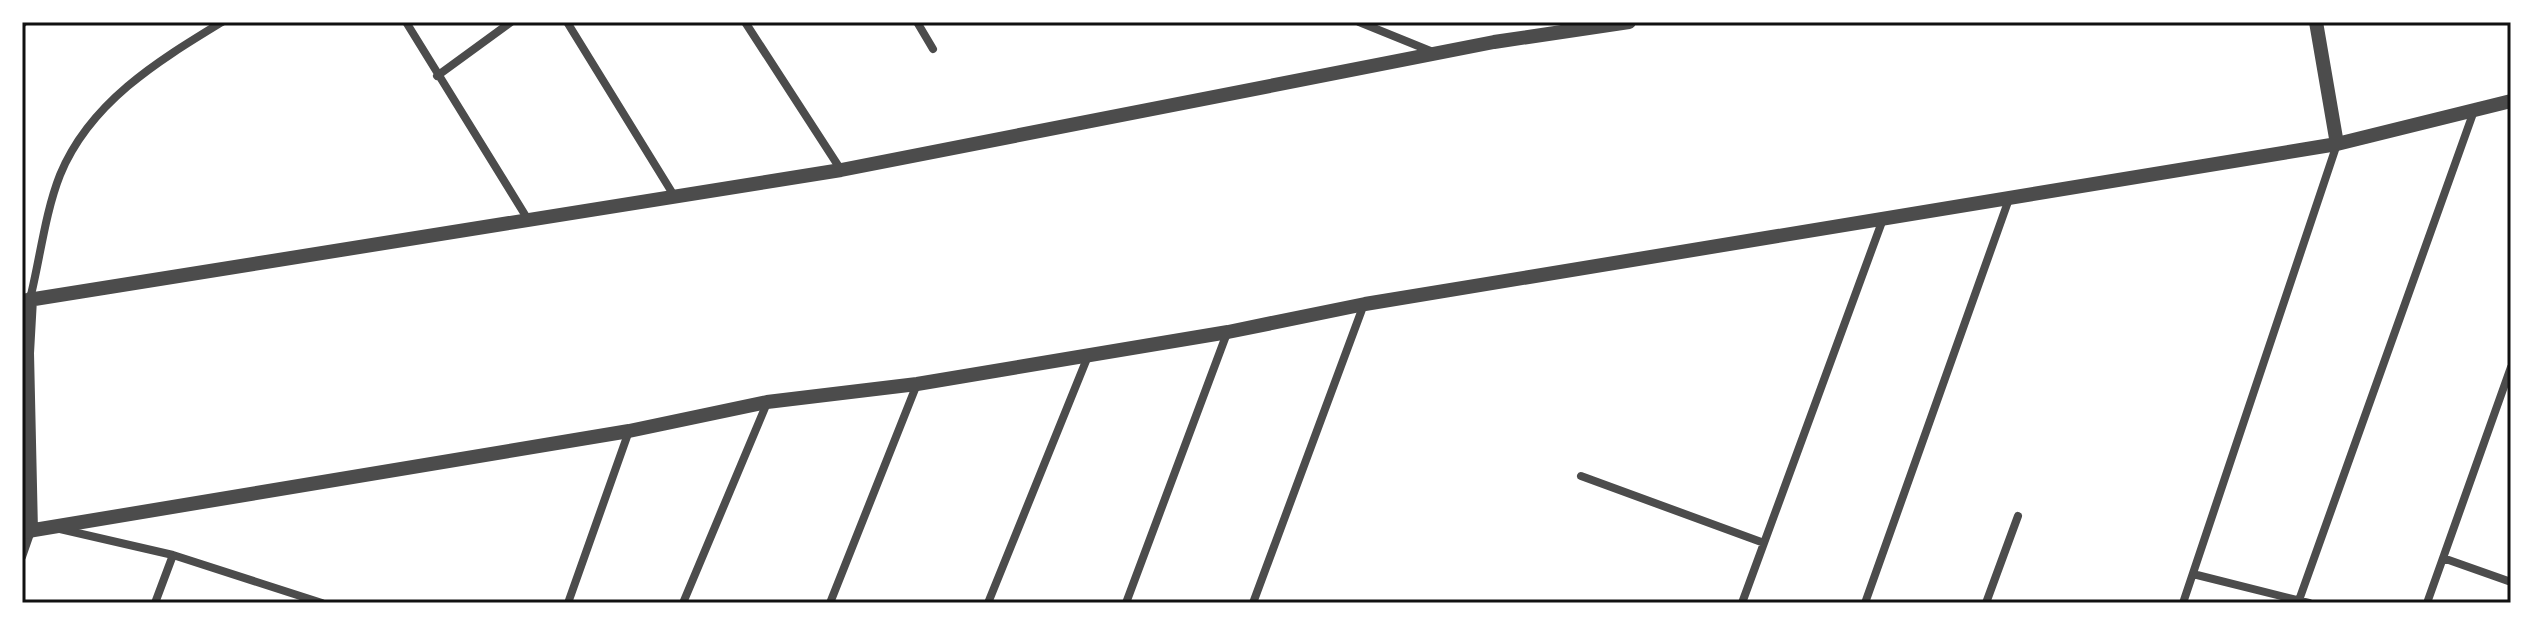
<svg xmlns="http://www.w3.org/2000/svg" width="2533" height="625" viewBox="0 0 2533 625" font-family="'Fira Sans',sans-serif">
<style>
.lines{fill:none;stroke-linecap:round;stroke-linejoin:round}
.minor{stroke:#4c4c4c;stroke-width:8}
.tertiary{stroke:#4c4c4c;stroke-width:14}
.neatline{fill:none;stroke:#111;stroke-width:3}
</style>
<rect width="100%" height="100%" fill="#fff"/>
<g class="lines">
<path class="minor" d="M 406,22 L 527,218
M 567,22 L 673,194
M 745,22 L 841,170
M 917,22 L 933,49
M 1359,22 L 1433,52
M 22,24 L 24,22
M 437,76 L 511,22
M 30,299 C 40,259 45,213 60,175 C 90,102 158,61 222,22
M 1581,476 L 1764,543
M 60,529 L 173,555 L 322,603
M 22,557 L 31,531
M 2443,558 L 2511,582
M 2193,574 L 2309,603
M 155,603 L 173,555
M 568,603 L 629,431
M 683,603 L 767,403
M 830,603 L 917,384
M 988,603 L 1088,356
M 1126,603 L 1227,333
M 1253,603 L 1364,304
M 1742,603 L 1883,219
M 1865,603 L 2009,199
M 1986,603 L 2018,516
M 2183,603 L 2337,144
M 2298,603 L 2475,108
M 2427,603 L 2511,367"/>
<path class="tertiary" d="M 2316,22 L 2337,144
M 30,299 L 27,353 L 31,531
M 22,301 L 841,170 L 1494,42 L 1629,22
M 22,532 L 629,431 L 767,402 L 917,384 L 1228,332 L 1365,304 L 2337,144 L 2511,101"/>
</g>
<rect width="2533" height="625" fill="none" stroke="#ffffff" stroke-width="48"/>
<rect x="24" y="24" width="2485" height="577" class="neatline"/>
</svg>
